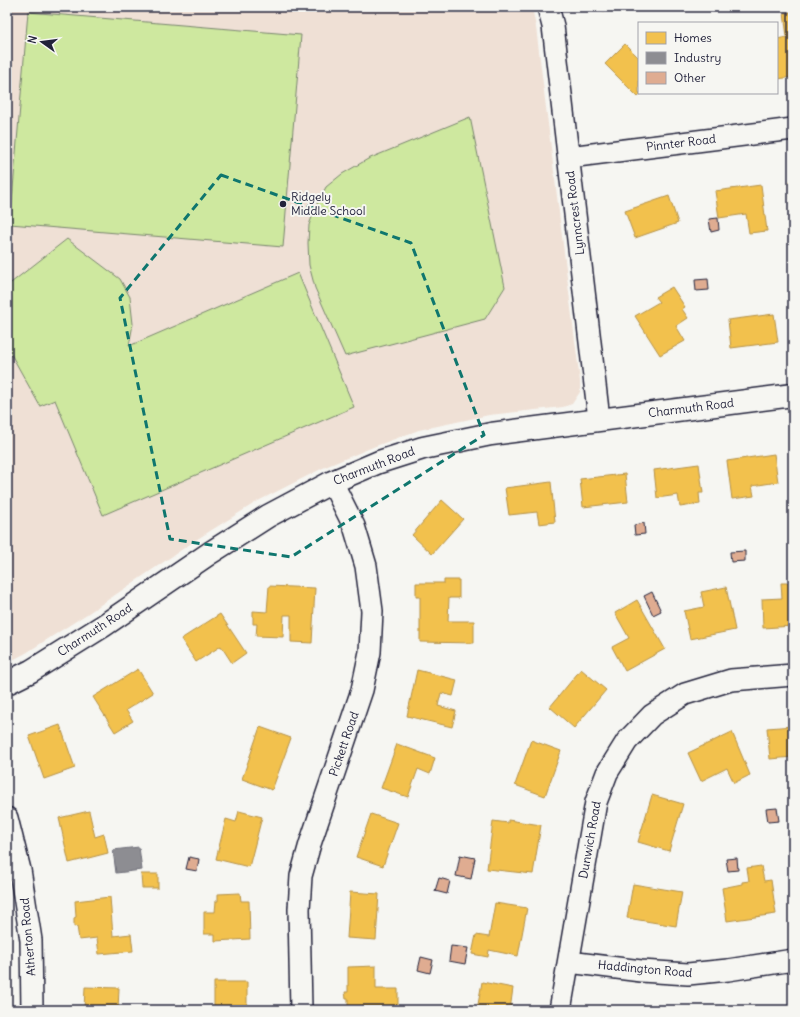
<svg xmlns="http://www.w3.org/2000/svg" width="800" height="1017" viewBox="0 0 800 1017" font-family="Delius,sans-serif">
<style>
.built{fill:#efe0d5}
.green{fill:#cee89f;stroke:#78856d}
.homes{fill:#f2c14e;stroke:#b49148}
.industry{fill:#8d8d92;stroke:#6d6d78}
.building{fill:#dfac91;stroke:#22223b}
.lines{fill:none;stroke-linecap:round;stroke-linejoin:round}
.street-casing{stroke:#22223b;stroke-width:24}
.secondary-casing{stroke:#22223b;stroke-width:25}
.street{stroke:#f6f6f2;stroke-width:21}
.secondary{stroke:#f6f6f2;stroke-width:22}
.marked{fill:none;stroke:#0f766e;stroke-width:3;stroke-dasharray:8 5;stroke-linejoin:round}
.poi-dot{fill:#22223b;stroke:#f6f6f2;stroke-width:1.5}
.labels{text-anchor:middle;stroke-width:4;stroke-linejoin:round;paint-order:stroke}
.street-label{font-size:12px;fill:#22223b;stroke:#f6f6f2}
.poi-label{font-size:12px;fill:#22223b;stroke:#f6f6f2;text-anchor:start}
</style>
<rect width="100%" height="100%" fill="#f6f6f2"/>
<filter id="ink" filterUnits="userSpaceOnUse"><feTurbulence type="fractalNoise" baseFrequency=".025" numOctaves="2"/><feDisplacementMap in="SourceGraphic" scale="8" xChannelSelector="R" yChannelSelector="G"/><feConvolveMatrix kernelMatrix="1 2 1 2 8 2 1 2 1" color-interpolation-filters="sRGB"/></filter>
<g filter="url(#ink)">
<path class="built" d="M 7,7 L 532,7 L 536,27 L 580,381 L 580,392 L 572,404 L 563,407 L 489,415 L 419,430 L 373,447 L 323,468 L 258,501 L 199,538 L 87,614 L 26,653 L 7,663 Z"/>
<path class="green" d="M 28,12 L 301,35 L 283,247 L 10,224 Z
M 470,117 L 505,287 L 485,319 L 345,356 L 315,288 L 309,265 L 308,243 L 309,225 L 316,206 L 326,187 L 342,174 L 368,159 Z
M 67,239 L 120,279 L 130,297 L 133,324 L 129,346 L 298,273 L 354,407 L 103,515 L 55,400 L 40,406 L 7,347 L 7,286 Z"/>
<path class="homes" d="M 603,7 L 626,7 L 603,11 Z
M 793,12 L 793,77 L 777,79 L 777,50 L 779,50 L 777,39 L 787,37 L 784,13 Z
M 625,44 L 639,58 L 639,93 L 642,93 L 638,97 L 605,64 Z
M 790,181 L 793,181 L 793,219 Z
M 761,185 L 767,231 L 749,233 L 746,214 L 719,218 L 715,191 Z
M 669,196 L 678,223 L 635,238 L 625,211 Z
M 672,287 L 685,307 L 682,309 L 688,318 L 676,326 L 685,341 L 660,355 L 635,316 L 659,302 L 655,297 Z
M 774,314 L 778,342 L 731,348 L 728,320 Z
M 774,454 L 778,482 L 752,486 L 754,496 L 732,499 L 727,461 Z
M 699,464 L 703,493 L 699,493 L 700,504 L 680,507 L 678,495 L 657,498 L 654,470 Z
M 625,474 L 628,502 L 583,507 L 580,479 Z
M 551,482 L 555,522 L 539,524 L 537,512 L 509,515 L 505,488 Z
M 442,500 L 463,519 L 432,554 L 412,535 Z
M 444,580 L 459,580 L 459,598 L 449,598 L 448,621 L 474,621 L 474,643 L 420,642 L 420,597 L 416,597 L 416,583 L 444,583 Z
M 781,583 L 793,583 L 793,626 L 763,628 L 762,599 L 782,598 Z
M 269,586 L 315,588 L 312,643 L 291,642 L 291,615 L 284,615 L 283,637 L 256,636 L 257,624 L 253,624 L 253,611 L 267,612 Z
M 726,587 L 735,630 L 690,639 L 684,611 L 704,607 L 701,592 Z
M 637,600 L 665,649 L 625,671 L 612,647 L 629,638 L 615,613 Z
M 220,614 L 246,653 L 232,663 L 221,646 L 196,662 L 181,639 Z
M 138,669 L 153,693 L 126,710 L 133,721 L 115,732 L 93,697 Z
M 581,669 L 606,690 L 574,728 L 550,707 Z
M 417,670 L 457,680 L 453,696 L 441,693 L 438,706 L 456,711 L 452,727 L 407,716 Z
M 60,725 L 75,768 L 44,779 L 29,736 Z
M 793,726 L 793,757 L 770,759 L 767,728 Z
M 260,727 L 291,738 L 272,790 L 242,779 Z
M 732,732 L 750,775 L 734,783 L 727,768 L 701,781 L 688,753 Z
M 531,740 L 561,751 L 545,796 L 515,785 Z
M 397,744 L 435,758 L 430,774 L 418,769 L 408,797 L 381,788 Z
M 652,795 L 683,804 L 669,851 L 638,842 Z
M 89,811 L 95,837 L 104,834 L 108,853 L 69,863 L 59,818 Z
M 239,811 L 262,817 L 249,867 L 216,859 L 226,819 L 236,822 Z
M 371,814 L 398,823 L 383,866 L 356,857 Z
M 508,820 L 541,825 L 533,874 L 487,869 L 493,821 L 508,823 Z
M 761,866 L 764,881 L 771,880 L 776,914 L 727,921 L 722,888 L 742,884 L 742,882 L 749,881 L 747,868 Z
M 141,874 L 158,874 L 158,888 L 142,888 Z
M 633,884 L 682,892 L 676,926 L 627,918 Z
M 350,892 L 379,894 L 376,940 L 347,938 Z
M 240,893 L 241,901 L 249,901 L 250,939 L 215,941 L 215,934 L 204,934 L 204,912 L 215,912 L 216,901 L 218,901 L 218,894 Z
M 110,897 L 113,936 L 131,934 L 133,951 L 99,954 L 97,938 L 79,940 L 77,926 L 74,927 L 74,918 L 76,917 L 75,901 Z
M 495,903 L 527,908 L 518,956 L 489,950 L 488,957 L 472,954 L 476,935 L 489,937 Z
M 376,966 L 376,989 L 398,989 L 398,1010 L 348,1010 L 348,998 L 346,998 L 345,992 L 348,992 L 348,967 Z
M 214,982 L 247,982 L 247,1010 L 214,1010 Z
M 482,982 L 513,988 L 510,1010 L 477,1010 Z
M 85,987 L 119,988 L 118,1010 L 84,1010 Z"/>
<path class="industry" d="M 139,847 L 142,870 L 116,873 L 113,850 Z"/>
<path class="building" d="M 718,218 L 719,230 L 711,232 L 709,219 Z
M 708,279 L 709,290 L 696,291 L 695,280 Z
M 644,523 L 645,534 L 635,535 L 634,525 Z
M 745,551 L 745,561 L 731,562 L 730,552 Z
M 652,592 L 661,611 L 653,615 L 644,596 Z
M 777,808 L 779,821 L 768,822 L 766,809 Z
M 460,855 L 475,858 L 471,879 L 456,876 Z
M 189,857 L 199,859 L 197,871 L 186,869 Z
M 737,858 L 738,870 L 728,871 L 726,859 Z
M 439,878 L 450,881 L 447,894 L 435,891 Z
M 451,946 L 468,948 L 465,964 L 449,961 Z
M 421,957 L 433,960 L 430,973 L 418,970 Z"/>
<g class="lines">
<g class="street-casing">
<path id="street" d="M 548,7 L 553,26 L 599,419
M 569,157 L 793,129
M 7,818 L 20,870 L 31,940 L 32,1010
M 569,962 L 641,971 L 688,974 L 728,970 L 793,960
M 301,1010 L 299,909 L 301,876 L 310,844 L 362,690 L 370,652 L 372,611 L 366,566 L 354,526 L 332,482
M 560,1010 L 596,802 L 607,773 L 627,741 L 652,715 L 685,694 L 731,680 L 793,675"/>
</g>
<g class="secondary-casing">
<path id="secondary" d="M 7,683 L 31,671 L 103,626 L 210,553 L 268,516 L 332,482 L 379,462 L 423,448 L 491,434 L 793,395"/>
</g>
<use href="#street" class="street"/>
<use href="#secondary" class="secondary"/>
</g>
</g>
<path class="marked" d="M 221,175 L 411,243 L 484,435 L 291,557 L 170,539 L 120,298 Z"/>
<circle class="poi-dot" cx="283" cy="204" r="4"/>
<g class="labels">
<g class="street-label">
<text transform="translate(681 143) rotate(-7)" y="4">Pinnter Road</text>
<text transform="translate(575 213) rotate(-97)" y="4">Lynncrest Road</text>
<text transform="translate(691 408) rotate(-7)" y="4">Charmuth Road</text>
<text transform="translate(374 466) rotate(-21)" y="4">Charmuth Road</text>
<text transform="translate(95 630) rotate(-33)" y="4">Charmuth Road</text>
<text transform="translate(344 744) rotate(-71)" y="4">Pickett Road</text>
<text transform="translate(590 840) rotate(-80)" y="4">Dunwich Road</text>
<text transform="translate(28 937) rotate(-95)" y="4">Atherton Road</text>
<text transform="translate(645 969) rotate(5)" y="4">Haddington Road</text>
</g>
<g class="poi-label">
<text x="291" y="201">Ridgely<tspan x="291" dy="14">Middle School</tspan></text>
</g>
</g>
<rect width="800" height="1017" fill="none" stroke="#f6f6f2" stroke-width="24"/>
<rect x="12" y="12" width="776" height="993" fill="none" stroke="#22223b" stroke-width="1.5" filter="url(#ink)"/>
<rect x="638" y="22" width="140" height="72" fill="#f6f6f2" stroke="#a1a1a9"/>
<rect x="646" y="32" width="20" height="12" fill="#f2c14e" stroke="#a1a1a9"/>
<text x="674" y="42" font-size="12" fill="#22223b">Homes</text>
<rect x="646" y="52" width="20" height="12" fill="#8d8d92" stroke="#a1a1a9"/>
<text x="674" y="62" font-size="12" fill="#22223b">Industry</text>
<rect x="646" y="72" width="20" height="12" fill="#dfac91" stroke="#a1a1a9"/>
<text x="674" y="82" font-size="12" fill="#22223b">Other</text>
<g transform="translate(42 42) rotate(284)" stroke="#f6f6f2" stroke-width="3" paint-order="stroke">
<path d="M0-3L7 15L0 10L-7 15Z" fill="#22223b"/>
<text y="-6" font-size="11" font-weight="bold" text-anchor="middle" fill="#22223b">N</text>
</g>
</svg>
